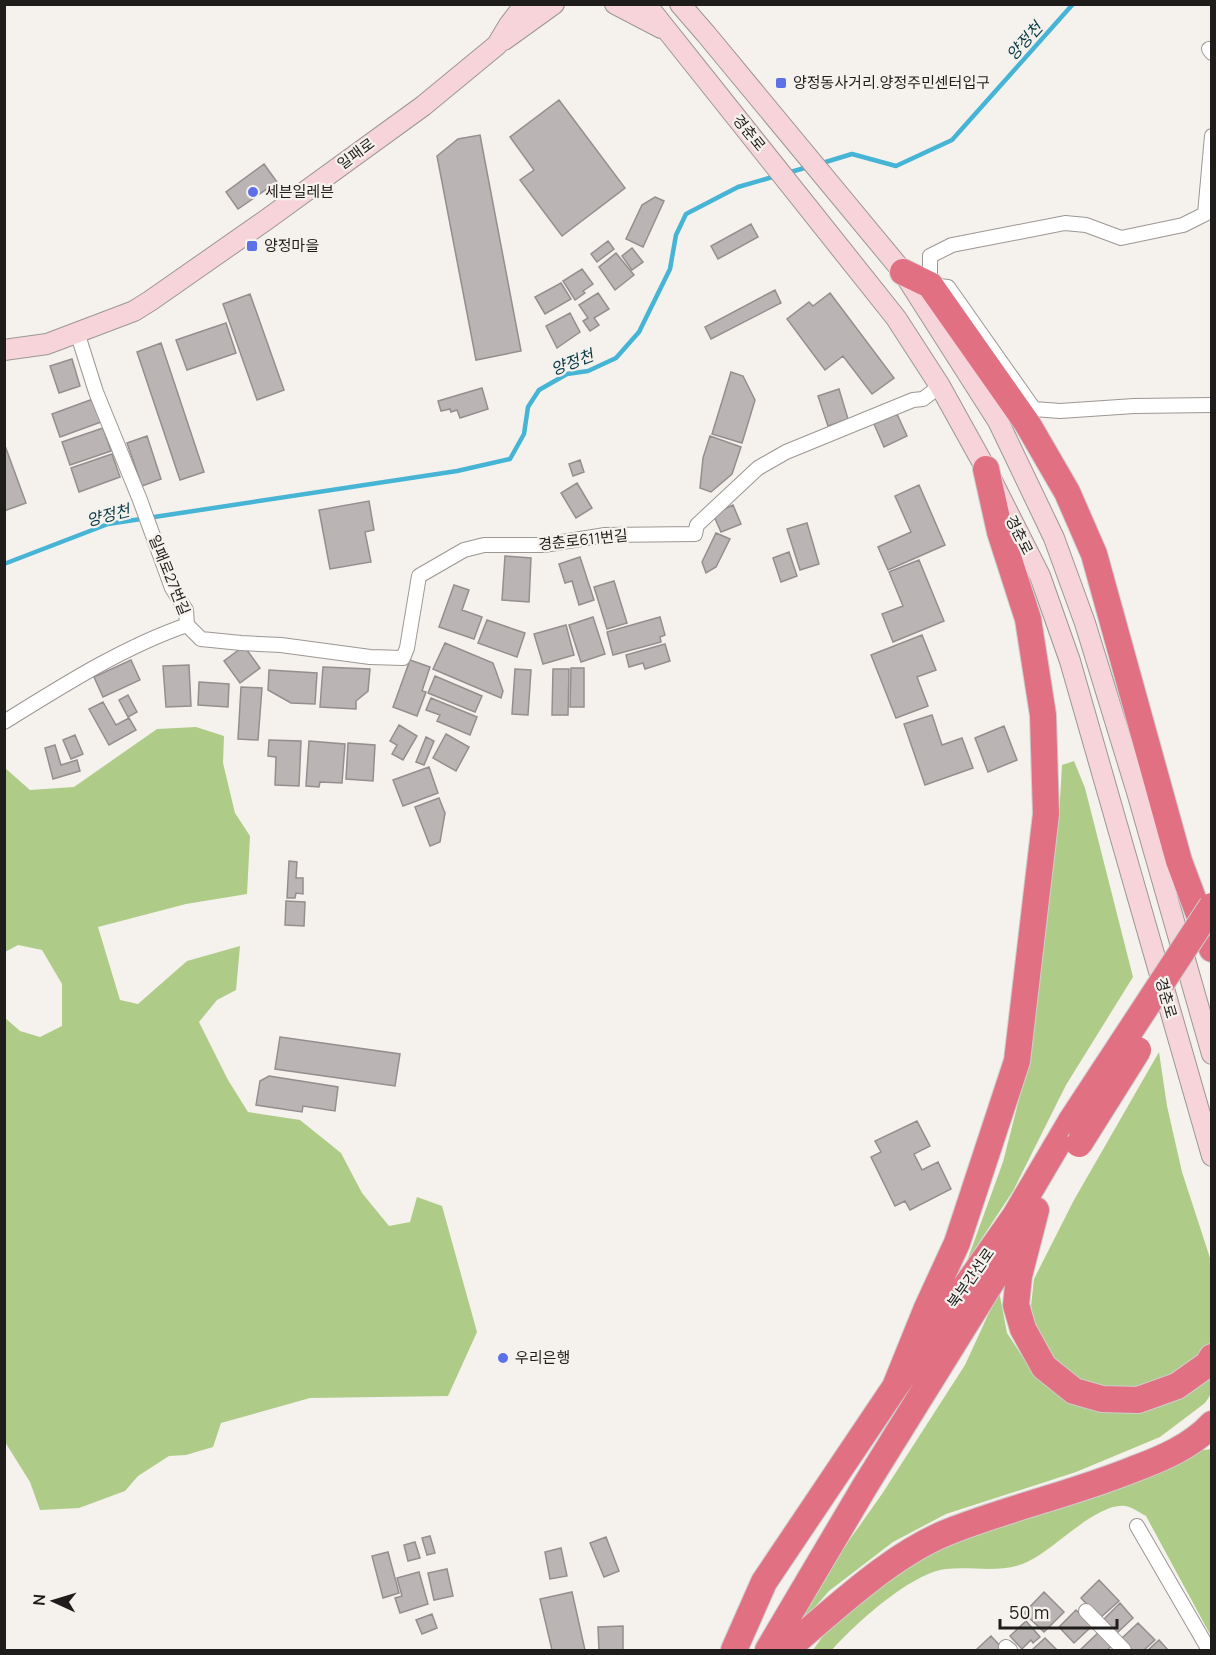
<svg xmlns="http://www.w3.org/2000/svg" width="1216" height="1655" viewBox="0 0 1216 1655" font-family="Manrope,'Noto Sans KR',sans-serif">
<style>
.green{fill:#aecc87}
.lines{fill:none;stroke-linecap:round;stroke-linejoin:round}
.stream{stroke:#46b4d5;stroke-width:4.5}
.building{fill:#bab5b4;stroke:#948e8e;stroke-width:1.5}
.street-casing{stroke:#9b9794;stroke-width:16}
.secondary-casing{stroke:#9b9794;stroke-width:22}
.highway-casing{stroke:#cecdcd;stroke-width:28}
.street{stroke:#fff;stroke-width:14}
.secondary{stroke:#f6d4da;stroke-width:20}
.highway{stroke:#e27083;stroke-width:26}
.highway-bridge-casing{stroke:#cecdcd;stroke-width:28;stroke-linecap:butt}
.highway-bridge{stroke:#e27083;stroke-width:26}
.poi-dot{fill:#5c70e7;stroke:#f5f1ed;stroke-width:2}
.labels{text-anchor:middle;stroke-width:4.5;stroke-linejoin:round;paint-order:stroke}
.poi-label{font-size:15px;fill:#1f1d1c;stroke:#f5f1ed;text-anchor:start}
.street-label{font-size:15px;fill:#1f1d1c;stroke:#f5f1ed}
.water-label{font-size:16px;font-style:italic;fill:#073a48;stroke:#f5f1ed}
</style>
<rect width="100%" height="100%" fill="#f5f1ed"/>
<path class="green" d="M 196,727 L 224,736 L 223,763 L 235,813 L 250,836 L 247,894 L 186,904 L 98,927 L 120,1000 L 138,1004 L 187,961 L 240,946 L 236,990 L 217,1000 L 199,1022 L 228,1080 L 248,1112 L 300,1120 L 341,1153 L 362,1193 L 389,1226 L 410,1222 L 417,1197 L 442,1206 L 477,1332 L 448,1396 L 310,1398 L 221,1423 L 213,1447 L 186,1455 L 169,1456 L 138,1476 L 125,1491 L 79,1508 L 40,1510 L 30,1482 L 5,1442 L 4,1017 L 20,1031 L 40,1037 L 62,1026 L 62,984 L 42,950 L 18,945 L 5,952 L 5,768 L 30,790 L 74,787 L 157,729 Z
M 1074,761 L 1085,788 L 1133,977 L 1066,1085 L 1013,1191 L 967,1261 L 1003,1162 L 1029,1060 L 1059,817 L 1062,765 Z
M 1159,1052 L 1167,1106 L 1182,1172 L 1211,1261 L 1211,1346 L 1204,1363 L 1145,1394 L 1085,1388 L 1056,1364 L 1036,1331 L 1031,1306 L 1034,1279 L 1074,1200 Z
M 999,1291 L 1007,1333 L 1034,1374 L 1071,1404 L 1099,1410 L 1211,1372 L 1211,1394 L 1205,1403 L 1160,1437 L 1076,1472 L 946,1514 L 893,1542 L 829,1591 L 793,1632 L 843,1549 L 882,1494 L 965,1365 Z
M 1211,1449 L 1211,1636 L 1146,1516 C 1140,1513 1132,1507 1125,1506 C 1096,1503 1054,1550 1027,1562 C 1002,1574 972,1566 946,1569 C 911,1573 855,1624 832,1650 L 813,1650 L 828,1629 L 872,1592 L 931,1552 L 1196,1451 Z"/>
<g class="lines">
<path class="stream" d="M 819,164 L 852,154 L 896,166 L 952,140 L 1073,4
M 787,173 L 808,167
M 4,564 L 108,524 L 457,471 L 510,459 L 524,434 L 528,407 L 539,390 L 567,374 L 588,371 L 616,358 L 639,332 L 670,269 L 676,235 L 686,214 L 738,187 L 776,176"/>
</g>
<path class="building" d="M 559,100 L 625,188 L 562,236 L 520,180 L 534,170 L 510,137 Z
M 480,135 L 521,351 L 476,360 L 437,156 L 458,139 Z
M 264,164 L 277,182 L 238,209 L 226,192 Z
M 655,197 L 664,201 L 643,247 L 626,239 L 642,205 Z
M 751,224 L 758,237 L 718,259 L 711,246 Z
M 608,241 L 614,249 L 597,262 L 591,254 Z
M 632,248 L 643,262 L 632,270 L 622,256 Z
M 616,253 L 634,275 L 615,290 L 599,267 Z
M 582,269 L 593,284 L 583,291 L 585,293 L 575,300 L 563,281 Z
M 561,283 L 571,299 L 545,314 L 535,297 Z
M 775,290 L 781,303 L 711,339 L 705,327 Z
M 598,293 L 609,309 L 594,318 L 599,325 L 590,331 L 583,321 L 588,318 L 579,305 Z
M 830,293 L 894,378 L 872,394 L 843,356 L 825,370 L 787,319 L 809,302 L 813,306 Z
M 250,294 L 284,390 L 257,400 L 223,304 Z
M 570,313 L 580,332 L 557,348 L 546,326 Z
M 226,323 L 236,353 L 187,370 L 176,340 Z
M 161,343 L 204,472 L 180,480 L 137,352 Z
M 72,359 L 80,386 L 59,393 L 50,366 Z
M 731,372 L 743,376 L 755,400 L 742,443 L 712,434 Z
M 482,388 L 488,409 L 460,418 L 457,410 L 451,412 L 450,409 L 441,411 L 438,401 Z
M 839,389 L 848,419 L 828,426 L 818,396 Z
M 93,399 L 101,422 L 60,437 L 52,414 Z
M 897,414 L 907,436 L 884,447 L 874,424 Z
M 103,428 L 111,451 L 70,465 L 62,442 Z
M 147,436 L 161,479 L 142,486 L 127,443 Z
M 710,436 L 741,447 L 732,474 L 711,492 L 700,488 L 703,458 Z
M 4,443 L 26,503 L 4,511 Z
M 112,454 L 120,477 L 79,492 L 71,468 Z
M 580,460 L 584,472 L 573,476 L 569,464 Z
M 577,483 L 592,508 L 576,518 L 561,493 Z
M 919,485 L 945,545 L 888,570 L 878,547 L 911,532 L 895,496 Z
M 369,501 L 374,530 L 365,532 L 371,562 L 330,569 L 319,510 Z
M 733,505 L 741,524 L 721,532 L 713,514 Z
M 807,523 L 819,564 L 800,570 L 787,529 Z
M 716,533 L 730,539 L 716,567 L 706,573 L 702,562 Z
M 789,552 L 797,576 L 781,582 L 773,558 Z
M 505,556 L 531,558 L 529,602 L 502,600 Z
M 580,557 L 594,600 L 579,605 L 572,581 L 565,583 L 559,564 Z
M 919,560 L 944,621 L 893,642 L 882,614 L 903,606 L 889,572 Z
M 614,581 L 627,623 L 607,629 L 594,587 Z
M 454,585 L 469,590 L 462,610 L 482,617 L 474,639 L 439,627 Z
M 593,617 L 605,654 L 581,662 L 569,625 Z
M 660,617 L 665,635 L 660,637 L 661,642 L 613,655 L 607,632 Z
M 487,620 L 525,633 L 517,657 L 478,643 Z
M 566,625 L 574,655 L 543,664 L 534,634 Z
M 922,635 L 936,670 L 917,677 L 928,706 L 896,718 L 871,655 Z
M 445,643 L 493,663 L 503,691 L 501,698 L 433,669 Z
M 665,644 L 670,661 L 645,669 L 643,663 L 629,667 L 626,655 Z
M 244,646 L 260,668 L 240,683 L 224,661 Z
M 131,660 L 140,680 L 103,697 L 94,677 Z
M 410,660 L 430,667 L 422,691 L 426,692 L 417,716 L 393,707 Z
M 189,665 L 191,706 L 166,707 L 163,666 Z
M 323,667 L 370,669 L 368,691 L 356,701 L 356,709 L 320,707 Z
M 571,668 L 584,668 L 584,707 L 570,707 Z
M 515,669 L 531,670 L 528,715 L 512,714 Z
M 553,669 L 569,669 L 568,715 L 552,715 Z
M 269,670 L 317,673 L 315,704 L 291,703 L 268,690 Z
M 435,676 L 482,696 L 475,712 L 428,693 Z
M 199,682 L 229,684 L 228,707 L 198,705 Z
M 241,687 L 262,688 L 258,740 L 238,739 Z
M 128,695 L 137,712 L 128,717 L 119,700 Z
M 431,698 L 477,717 L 470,735 L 437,721 L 440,715 L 426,710 Z
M 103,702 L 116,725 L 129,718 L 136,730 L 109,745 L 89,709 Z
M 932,715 L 942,745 L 962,738 L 973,768 L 925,785 L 904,724 Z
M 399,725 L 417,736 L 403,760 L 392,754 L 397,745 L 390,741 Z
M 1004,726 L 1017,760 L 988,772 L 975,738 Z
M 446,734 L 469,747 L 456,771 L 433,758 Z
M 75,735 L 83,754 L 71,759 L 63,740 Z
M 426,737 L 434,741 L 424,765 L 416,762 Z
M 269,740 L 301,741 L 299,786 L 275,785 L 276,757 L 268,756 Z
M 309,741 L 345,744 L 342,783 L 320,782 L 319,787 L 306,786 Z
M 348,743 L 375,745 L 373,781 L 346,779 Z
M 55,745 L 61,765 L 77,760 L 80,771 L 53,779 L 45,748 Z
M 429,767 L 438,793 L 403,806 L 393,780 Z
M 439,798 L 445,813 L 440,842 L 430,846 L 415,807 Z
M 289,861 L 297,862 L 296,878 L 303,878 L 303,894 L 296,893 L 295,898 L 287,898 Z
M 286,901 L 305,902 L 304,926 L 285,925 Z
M 280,1037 L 400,1054 L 395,1086 L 275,1069 Z
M 269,1076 L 338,1087 L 335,1111 L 303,1106 L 302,1112 L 256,1105 L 260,1081 Z
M 917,1121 L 930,1146 L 914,1154 L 922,1170 L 938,1162 L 951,1189 L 910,1210 L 905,1201 L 895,1206 L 871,1157 L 881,1152 L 875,1141 Z
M 430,1536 L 435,1553 L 427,1555 L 422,1538 Z
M 606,1537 L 619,1571 L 604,1577 L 590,1543 Z
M 415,1542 L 420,1558 L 408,1561 L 404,1545 Z
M 561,1548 L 567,1576 L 550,1579 L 545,1552 Z
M 388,1552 L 399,1593 L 383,1598 L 372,1556 Z
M 447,1569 L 453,1596 L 434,1600 L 428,1573 Z
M 419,1572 L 428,1604 L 400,1613 L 395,1598 L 402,1596 L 397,1578 Z
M 1099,1580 L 1119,1601 L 1100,1618 L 1081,1598 Z
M 572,1592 L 585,1650 L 552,1650 L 540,1599 Z
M 1044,1592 L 1064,1612 L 1044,1632 L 1024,1613 Z
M 1120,1603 L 1133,1618 L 1117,1633 L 1104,1619 Z
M 1076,1610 L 1092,1626 L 1074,1643 L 1059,1627 Z
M 432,1614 L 437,1628 L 422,1634 L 416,1620 Z
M 1026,1621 L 1040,1637 L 1033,1643 L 1031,1640 L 1022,1649 L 1010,1636 Z
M 1138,1623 L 1155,1640 L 1144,1650 L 1132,1650 L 1121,1639 Z
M 623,1626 L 623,1650 L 599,1650 L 598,1627 Z
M 1100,1631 L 1113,1645 L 1107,1650 L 1080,1650 Z
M 991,1636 L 1004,1650 L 976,1650 Z
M 1045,1638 L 1057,1650 L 1032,1650 Z
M 1159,1640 L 1168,1650 L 1148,1650 Z"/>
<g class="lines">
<g class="street-casing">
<path id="street" d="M 1209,49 L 1212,53
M 1212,136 L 1205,214 L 1183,225 L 1121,238 L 1086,225 L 1065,223 L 952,245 L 930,256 L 930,285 L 948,287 L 1034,409 L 1060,411 L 1134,406 L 1212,405
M 187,625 L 201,639 L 241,643 L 281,645 L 370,657 L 403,658 L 407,648 L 419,576 L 464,550 L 484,545 L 544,545 L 605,535 L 695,534 L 697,525 L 758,468 L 786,452 L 913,400 L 923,399 L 940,386
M 4,722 C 62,686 123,647 187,625 L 186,610 L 172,588 L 140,500 L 96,392 L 77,332
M 1137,1526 L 1209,1650
M 1086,1611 L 1124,1650
M 1006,1647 L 1010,1650"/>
</g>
<g class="secondary-casing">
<path id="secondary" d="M 615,4 L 661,28
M 646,4 L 896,318 L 940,386 L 986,469 L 1040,576 L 1070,661 L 1212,1156
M 680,4 L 706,34 L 903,272 L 998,421 L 1054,538 L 1085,623 L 1137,792 L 1212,1054
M 504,40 L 554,4
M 4,350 L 47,344 L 134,311 L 150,301 L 266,220 L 423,106 L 497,45 L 509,25 L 525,4"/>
</g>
<g class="highway-casing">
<path id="highway" d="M 903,272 L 930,285 L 1027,423 L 1067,492 L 1094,554 L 1179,861 L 1212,949
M 1036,1210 L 1019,1276 L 1016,1305 L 1023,1329 L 1044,1367 L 1074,1391 L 1102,1399 L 1138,1400 L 1177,1386 L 1208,1364 L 1212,1357
M 895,1387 L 927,1308 L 957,1243 L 1017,1061 L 1046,814 L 1043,715 L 1028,619 L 1000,532 L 986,469
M 734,1650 L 764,1582 L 895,1387 L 1015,1216 L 1071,1121
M 768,1650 L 865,1486 L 1022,1233
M 789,1650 L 794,1643 C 840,1604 896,1551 953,1530 C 1012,1507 1075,1493 1134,1469 C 1161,1459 1192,1446 1212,1424"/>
</g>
<use href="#street" class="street"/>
<use href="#secondary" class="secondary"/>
<use href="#highway" class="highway"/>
<g class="highway-bridge-casing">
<path id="highway-bridge" d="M 1071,1121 L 1212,906
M 1079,1144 L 1138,1050"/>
</g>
<use href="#highway-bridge" class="highway-bridge"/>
</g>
<g class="poi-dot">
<rect x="775" y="77" width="12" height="12" rx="3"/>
<circle cx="253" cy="192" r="6"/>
<rect x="246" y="240" width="12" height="12" rx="3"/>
<circle cx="503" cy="1358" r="6"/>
</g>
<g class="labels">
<g class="poi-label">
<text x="793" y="88">양정동사거리.양정주민센터입구</text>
<text x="265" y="197">세븐일레븐</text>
<text x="264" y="251">양정마을</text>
<text x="515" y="1363">우리은행</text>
</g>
<g class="street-label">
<text transform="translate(749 133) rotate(51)" y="5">경춘로</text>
<text transform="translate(356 154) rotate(-36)" y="5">일패로</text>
<text transform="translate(1019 535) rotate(63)" y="5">경춘로</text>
<text transform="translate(583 540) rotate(-6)" y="5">경춘로611번길</text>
<text transform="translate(169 575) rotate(68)" y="5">일패로27번길</text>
<text transform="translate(1166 998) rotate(74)" y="5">경춘로</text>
<text transform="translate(971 1278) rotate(-55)" y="5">북부간선로</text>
</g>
<g class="water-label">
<text transform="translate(1024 41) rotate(-48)" y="6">양정천</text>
<text transform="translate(572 362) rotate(-21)" y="6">양정천</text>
<text transform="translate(108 515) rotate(-14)" y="6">양정천</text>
</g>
</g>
<rect width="1216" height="1655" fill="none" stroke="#1f1d1c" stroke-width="12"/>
<g transform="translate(54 1601) rotate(274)" stroke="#f5f1ed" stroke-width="4.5" paint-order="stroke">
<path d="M0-4.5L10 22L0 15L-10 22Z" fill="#1f1d1c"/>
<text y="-9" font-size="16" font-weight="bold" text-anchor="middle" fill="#1f1d1c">N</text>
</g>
<path d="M1000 1619v9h117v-9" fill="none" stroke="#1f1d1c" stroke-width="3"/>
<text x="1009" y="1619" font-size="18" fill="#1f1d1c" stroke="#f5f1ed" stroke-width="4.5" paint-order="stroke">50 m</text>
</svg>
